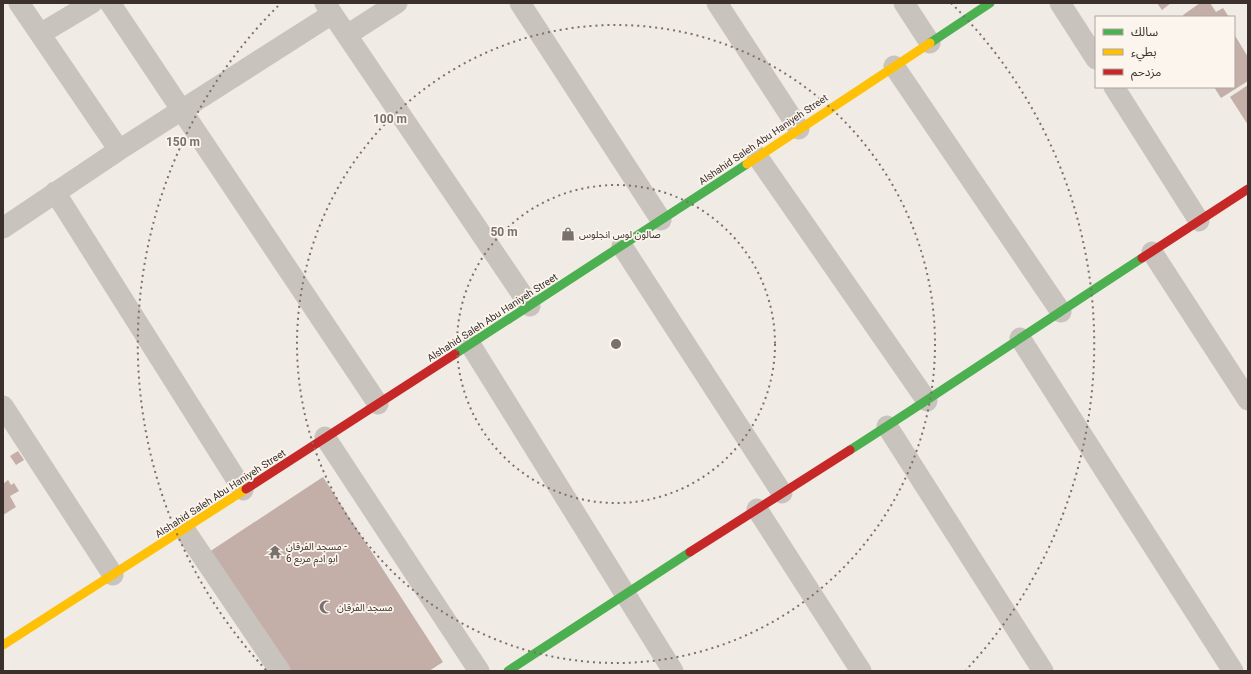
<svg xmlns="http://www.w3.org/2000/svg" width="1251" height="674" viewBox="0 0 1251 674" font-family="Roboto,'Noto Sans Arabic',sans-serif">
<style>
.building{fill:#c3afa7}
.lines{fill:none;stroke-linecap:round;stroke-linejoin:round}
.street{stroke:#c9c3be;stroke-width:21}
.fast{stroke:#4caf50;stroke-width:9}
.slow{stroke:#ffc107;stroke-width:9}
.jam{stroke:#c62828;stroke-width:9}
.ring{fill:none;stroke:#7a716c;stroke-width:2;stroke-dasharray:2 4}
.labels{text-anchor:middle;stroke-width:3.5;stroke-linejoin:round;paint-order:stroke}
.street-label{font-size:10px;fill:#3b302b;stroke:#fbf5ee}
.poi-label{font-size:10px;fill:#3b302b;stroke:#fbf5ee;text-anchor:start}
.centre{fill:#7a716c;stroke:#fbf5ee;stroke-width:2}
.ring-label{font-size:12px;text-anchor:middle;font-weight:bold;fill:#7a716c;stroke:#fbf5ee;stroke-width:3.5;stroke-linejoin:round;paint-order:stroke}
</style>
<rect width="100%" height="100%" fill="#f0ebe5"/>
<path class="building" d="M 1157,3 L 1171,3 L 1162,10 Z
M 1200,3 L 1210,3 L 1216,12 L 1223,8 L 1229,17 L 1184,17 L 1183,15 Z
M 1234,34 L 1248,57 L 1248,81 L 1221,98 L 1214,87 L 1234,87 Z
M 1248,85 L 1248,125 L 1230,97 Z
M 18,451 L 24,460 L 16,465 L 10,456 Z
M 323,477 L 443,662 L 429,671 L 287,671 L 209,552 Z
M 8,480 L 11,485 L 14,483 L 19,491 L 10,496 L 16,507 L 3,515 L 3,484 Z"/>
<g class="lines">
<path class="street" d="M 19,3 L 119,150
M 110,3 L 378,404
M 325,3 L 530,306
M 520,3 L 661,220
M 717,3 L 799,129
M 904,3 L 930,43
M 1060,3 L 1096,59
M 40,34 L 92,3
M 347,35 L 397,3
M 894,66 L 1061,312
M 1114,87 L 1199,221
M 757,156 L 927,401
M 55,192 L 243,490
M 3,228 L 119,150 L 332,14
M 622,246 L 782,493
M 1152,252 L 1248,400
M 1020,338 L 1233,671
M 470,344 L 673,671
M 3,406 L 113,575
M 887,426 L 1043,671
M 325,437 L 479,671
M 757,509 L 861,671
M 184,529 L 280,671"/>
<path class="fast" d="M 930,43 L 990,3
M 455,354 L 747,164
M 850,450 C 948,387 1044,322 1142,258
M 508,671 L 690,552"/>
<path class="slow" d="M 747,164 L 930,43
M 3,645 L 246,489"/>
<path class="jam" d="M 1142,258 L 1248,189
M 246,489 L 455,354
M 690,552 L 850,450"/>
</g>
<g class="ring">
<circle cx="616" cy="344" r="159"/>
<circle cx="616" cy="344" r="319"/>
<path d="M266 670A478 478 0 0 1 281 3M951 3A478 478 0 0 1 966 670"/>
</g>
<defs>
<g id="shop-bare" transform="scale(1.08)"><path d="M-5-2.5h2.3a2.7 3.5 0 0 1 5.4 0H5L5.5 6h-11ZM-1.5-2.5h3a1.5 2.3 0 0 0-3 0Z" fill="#7a716c" stroke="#fbf5ee" stroke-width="2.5" paint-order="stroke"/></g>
<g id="temple-bare" transform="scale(1.08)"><path d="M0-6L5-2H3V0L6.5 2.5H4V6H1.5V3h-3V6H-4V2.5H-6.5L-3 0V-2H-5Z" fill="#7a716c" stroke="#fbf5ee" stroke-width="2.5" paint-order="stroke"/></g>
<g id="mosque-bare" transform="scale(1.08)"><path d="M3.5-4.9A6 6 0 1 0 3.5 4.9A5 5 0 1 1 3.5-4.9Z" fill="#7a716c" stroke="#fbf5ee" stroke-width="2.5" paint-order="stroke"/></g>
</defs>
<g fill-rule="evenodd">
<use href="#shop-bare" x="568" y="234"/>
<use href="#temple-bare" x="275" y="552"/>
<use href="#mosque-bare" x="326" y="607"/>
</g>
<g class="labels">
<g class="street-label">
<text transform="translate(763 139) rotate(-34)" y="4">Alshahid Saleh Abu Haniyeh Street</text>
<text transform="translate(492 317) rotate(-33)" y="4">Alshahid Saleh Abu Haniyeh Street</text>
<text transform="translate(220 493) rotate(-33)" y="4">Alshahid Saleh Abu Haniyeh Street</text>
</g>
<g class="poi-label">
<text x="579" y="238">صالون لوس انجلوس</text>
<text x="286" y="550">مسجد الفرقان -<tspan x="286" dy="12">ابو ادم مربع 6</tspan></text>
<text x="337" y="611">مسجد الفرقان</text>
</g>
</g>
<circle cx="616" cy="344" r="6" class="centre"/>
<g class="ring-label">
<text x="390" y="123">100 m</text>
<text x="183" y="146">150 m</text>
<text x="504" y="236">50 m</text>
</g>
<rect width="1251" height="674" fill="none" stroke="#3b302b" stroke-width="8"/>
<rect x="1095" y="16" width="140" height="72" fill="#fbf5ee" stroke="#aea6a0"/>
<rect x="1103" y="29" width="20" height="6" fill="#4caf50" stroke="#aea6a0"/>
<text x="1131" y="36" font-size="12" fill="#3b302b">سالك</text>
<rect x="1103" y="49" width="20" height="6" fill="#ffc107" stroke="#aea6a0"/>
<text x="1131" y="56" font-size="12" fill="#3b302b">بطيء</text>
<rect x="1103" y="69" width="20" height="6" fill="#c62828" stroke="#aea6a0"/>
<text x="1131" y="76" font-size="12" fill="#3b302b">مزدحم</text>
</svg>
